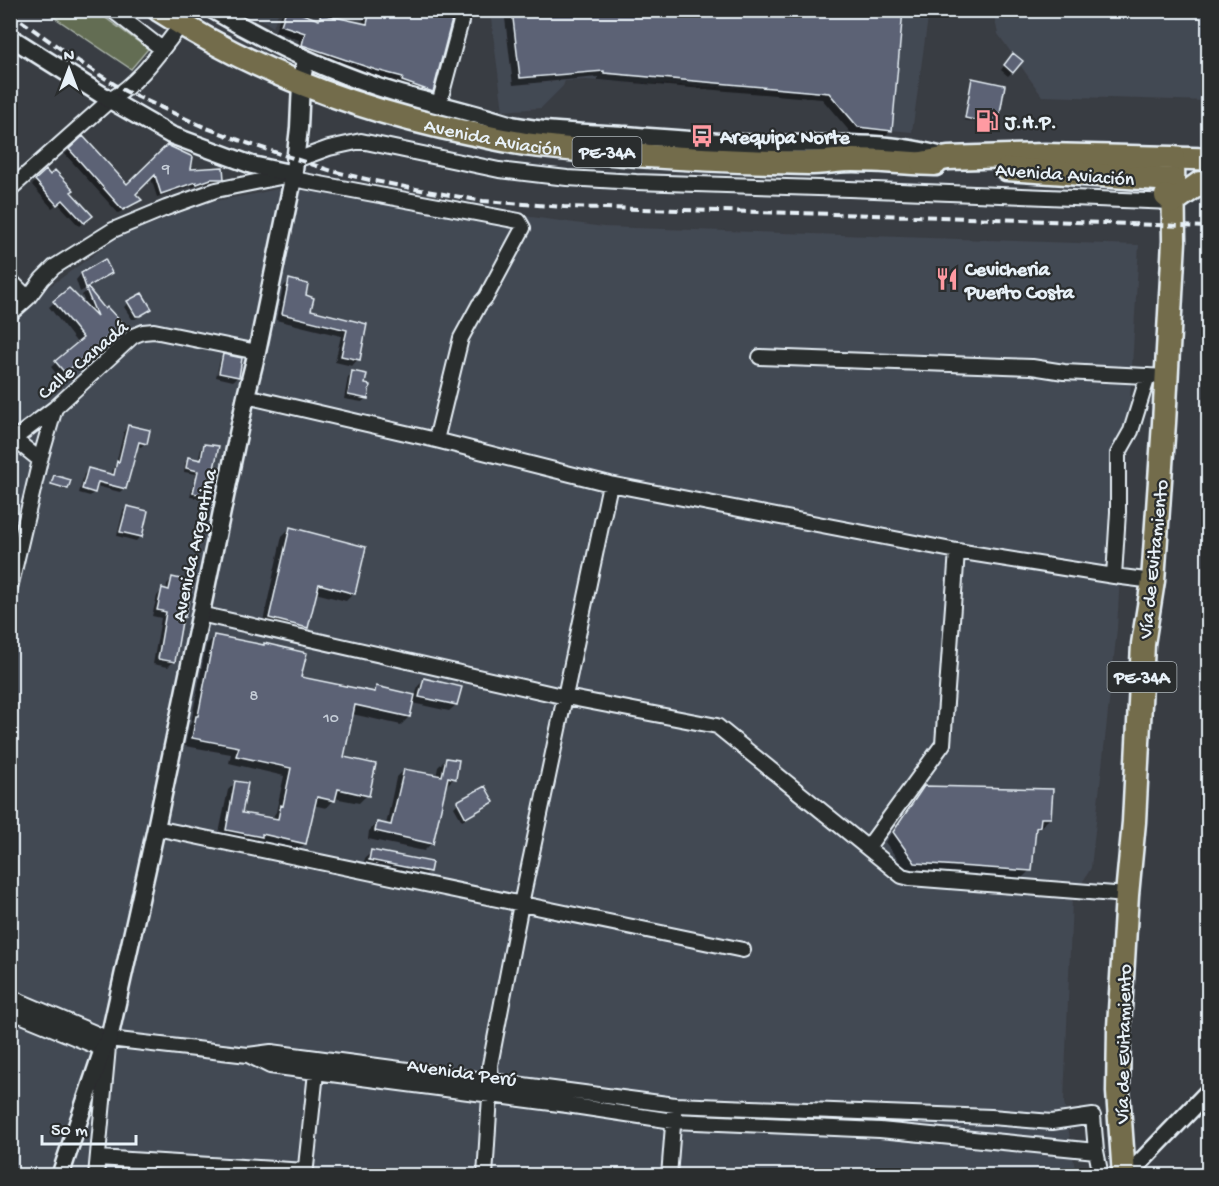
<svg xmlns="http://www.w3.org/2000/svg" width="1219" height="1186" viewBox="0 0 1219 1186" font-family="'Gochi Hand',sans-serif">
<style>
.built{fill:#434852}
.green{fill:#646d53;stroke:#a6afa6;stroke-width:1.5}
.shadow{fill:#0007}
.building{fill:#5b6274;stroke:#e8f1f8;stroke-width:1.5}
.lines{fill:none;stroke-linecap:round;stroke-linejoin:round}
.minor-casing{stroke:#e8f1f8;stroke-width:18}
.tertiary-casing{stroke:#e8f1f8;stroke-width:21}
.primary-casing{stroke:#e8f1f8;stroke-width:26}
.trunk-casing{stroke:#e8f1f8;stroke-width:27}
.minor{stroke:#2a2d2e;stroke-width:14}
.tertiary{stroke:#2a2d2e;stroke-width:16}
.primary{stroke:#736c4b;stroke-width:21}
.trunk{stroke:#736c4b;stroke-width:22}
.rail{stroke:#e8f1f8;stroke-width:4;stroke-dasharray:9 4.5;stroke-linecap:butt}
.labels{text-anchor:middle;stroke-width:4.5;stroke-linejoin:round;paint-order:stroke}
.number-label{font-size:16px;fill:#c5cdd7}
.shield{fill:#2a2d2e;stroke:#afb6bb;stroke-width:1.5}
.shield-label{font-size:18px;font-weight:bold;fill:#e8f1f8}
.poi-label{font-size:20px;font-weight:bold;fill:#e8f1f8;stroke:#2a2d2e;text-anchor:start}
.street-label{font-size:20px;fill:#e8f1f8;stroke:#2a2d2e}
</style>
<rect width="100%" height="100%" fill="#393d43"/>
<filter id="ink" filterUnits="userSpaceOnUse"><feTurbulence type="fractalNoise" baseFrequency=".0167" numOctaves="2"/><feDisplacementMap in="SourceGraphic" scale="12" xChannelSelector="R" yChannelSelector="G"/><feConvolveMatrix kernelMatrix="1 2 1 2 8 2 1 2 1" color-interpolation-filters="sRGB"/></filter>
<g filter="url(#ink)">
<path class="built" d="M 248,11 L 279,10 L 279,11 L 273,27 Z
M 490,11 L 929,11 L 912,132 L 858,127 L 829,93 L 586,80 L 565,81 L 563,86 L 541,108 L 503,111 Z
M 993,11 L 1208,11 L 1208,101 L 1042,96 L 998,34 Z
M 306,182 L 367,194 L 604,227 L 1139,245 L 1117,629 L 1091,868 L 1072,900 L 1064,1102 L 1076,1175 L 11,1176 L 10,319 L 35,297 L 118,237 L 208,202 L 255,194 Z"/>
<path class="green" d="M 45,11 L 96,11 L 148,49 L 131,69 Z
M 529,1091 L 653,1109 L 652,1113 L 529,1095 Z"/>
<path class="shadow" d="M 286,10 L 317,21 L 322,16 L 362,24 L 366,10 L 441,10 L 432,91 L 425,98 L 396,88 L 397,83 L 368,77 L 296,52 L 299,40 L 275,31 L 280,17 Z
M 504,10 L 901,10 L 891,130 L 884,137 L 851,133 L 822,99 L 598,80 L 598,77 L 513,85 Z
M 1009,59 L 1012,72 L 1008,76 L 1001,70 Z
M 972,79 L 996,125 L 995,126 L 964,120 L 971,81 Z
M 83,138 L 127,186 L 167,147 L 189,170 L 223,178 L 218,183 L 206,183 L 192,187 L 192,186 L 157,197 L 151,178 L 134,194 L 140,200 L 136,205 L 118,213 L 65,154 Z
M 46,172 L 69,192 L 91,216 L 79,226 L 58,203 L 52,208 L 32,185 Z
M 111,272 L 105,278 L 80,292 L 76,280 L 81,274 Z
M 289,281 L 304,296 L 309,311 L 366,325 L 358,359 L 352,366 L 335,362 L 341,336 L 276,320 L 283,287 Z
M 68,290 L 87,308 L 82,295 L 88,290 L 116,330 L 59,377 L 51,367 L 78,344 L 49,307 Z
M 128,303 L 150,308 L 146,313 L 135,319 L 132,319 L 124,307 Z
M 224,356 L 238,377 L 233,381 L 216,377 L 220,360 Z
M 352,373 L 363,385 L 366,398 L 362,402 L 344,399 L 348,377 Z
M 128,426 L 145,443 L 141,447 L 137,446 L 124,488 L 120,492 L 96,486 L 94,492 L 90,496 L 79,493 L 84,474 L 89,470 L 111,476 L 114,467 L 116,464 L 124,431 Z
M 204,445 L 212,473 L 209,475 L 205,496 L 201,499 L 190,497 L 196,474 L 184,472 L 185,463 L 189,459 L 198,461 L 201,449 Z
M 53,478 L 67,489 L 65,490 L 51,485 Z
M 127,507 L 140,537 L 136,541 L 117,536 L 123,511 Z
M 290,528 L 354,593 L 346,601 L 315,593 L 306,627 L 298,635 L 262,626 L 282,536 Z
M 173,578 L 184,616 L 181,619 L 174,661 L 168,667 L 153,664 L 161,618 L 152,616 L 157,596 L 162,590 L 166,591 L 167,584 Z
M 214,637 L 300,678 L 372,692 L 376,688 L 415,697 L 418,686 L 424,680 L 456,705 L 449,711 L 412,703 L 409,717 L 401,725 L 352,714 L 343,758 L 367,795 L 359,803 L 334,798 L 326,808 L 313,805 L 305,844 L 297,851 L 218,838 L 228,790 L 236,782 L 241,814 L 273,820 L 274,815 L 276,812 L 284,776 L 229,763 L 231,754 L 185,746 L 189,726 L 191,723 L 206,645 Z
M 446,759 L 454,778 L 446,786 L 444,786 L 432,843 L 424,851 L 368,839 L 369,831 L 377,823 L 386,825 L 396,778 L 404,770 L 436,777 L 438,767 Z
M 924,787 L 1050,818 L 1041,827 L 1038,826 L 1034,830 L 1030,870 L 1021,879 L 906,871 L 885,842 L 915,797 Z
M 484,788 L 492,802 L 488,806 L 462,821 L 454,807 L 458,803 Z
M 372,852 L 429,871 L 422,878 L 363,867 L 365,858 Z"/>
<path class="building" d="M 286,10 L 292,10 L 319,20 L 321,14 L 367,24 L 370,10 L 447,10 L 454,12 L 433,92 L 402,81 L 403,77 L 376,70 L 302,45 L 305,33 L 281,25 Z
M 512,10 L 903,10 L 892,131 L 858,127 L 829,93 L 604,73 L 604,71 L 520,78 Z
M 1013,53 L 1023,61 L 1013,73 L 1004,65 Z
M 972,78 L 1005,85 L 998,125 L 965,118 Z
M 83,136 L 127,184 L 167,145 L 193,157 L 191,169 L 223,167 L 224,179 L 211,179 L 197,184 L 196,182 L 161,194 L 155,175 L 136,194 L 142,200 L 123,210 L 69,149 Z
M 46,170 L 50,175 L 55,170 L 74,190 L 71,192 L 93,216 L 84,223 L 63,200 L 57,205 L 35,180 Z
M 105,259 L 112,273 L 86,288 L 81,273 Z
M 289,279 L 308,284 L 306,295 L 314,298 L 311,310 L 367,324 L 360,360 L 341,356 L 347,330 L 282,314 Z
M 69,288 L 97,316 L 86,289 L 88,288 L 105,309 L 107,307 L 123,324 L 65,373 L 55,361 L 83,338 L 53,301 Z
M 142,293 L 152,309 L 140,316 L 136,316 L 127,301 Z
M 223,354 L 242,358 L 239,377 L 219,373 Z
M 352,371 L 367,374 L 365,384 L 370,385 L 368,399 L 348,395 Z
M 128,425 L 150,430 L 147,444 L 139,442 L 126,489 L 98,482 L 95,493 L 82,489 L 88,468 L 114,475 L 117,461 L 119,462 Z
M 204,444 L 219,446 L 213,473 L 211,473 L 206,496 L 193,493 L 198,471 L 186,468 L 188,457 L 201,460 Z
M 54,475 L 71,480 L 68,489 L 51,484 Z
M 127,506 L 148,511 L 142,537 L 120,532 Z
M 290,527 L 366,547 L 355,594 L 319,584 L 308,628 L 269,618 Z
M 172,577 L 193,582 L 185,617 L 183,616 L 175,662 L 158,659 L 166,612 L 157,610 L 162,588 L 169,590 Z
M 214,635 L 264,645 L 264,643 L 307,653 L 301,677 L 375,692 L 376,686 L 415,695 L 410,717 L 355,705 L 344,757 L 376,764 L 369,796 L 338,789 L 335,801 L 317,797 L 306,844 L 262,834 L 262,837 L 226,830 L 235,781 L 248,783 L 242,813 L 278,819 L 281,805 L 283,806 L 291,768 L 236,756 L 239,747 L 192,738 L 196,716 L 198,716 Z
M 424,678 L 462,687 L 457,705 L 419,697 Z
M 446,758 L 459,760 L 456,779 L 448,777 L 433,844 L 375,831 L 377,822 L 391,825 L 404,769 L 442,776 Z
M 485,786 L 494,802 L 466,818 L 457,801 Z
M 924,786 L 1053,789 L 1051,818 L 1041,818 L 1040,826 L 1036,828 L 1032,871 L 915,863 L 893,832 Z
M 371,850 L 432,862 L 430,872 L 369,860 Z"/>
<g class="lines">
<g class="minor-casing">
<path id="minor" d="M 112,10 L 162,49
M 439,104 L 464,10
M 296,160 L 329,148 L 361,141 L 499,170 L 567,178 L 636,182 L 849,189 L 1173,202
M 293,179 L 519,221 L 523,228 L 486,297 L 479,305 L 461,338 L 436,440
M 10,189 L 110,100 C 142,80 158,54 181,25
M 10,280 L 28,298 L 42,279 L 54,267 L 113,230 L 166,208 L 216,190 L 290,175
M 10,314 L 28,298
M 760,357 L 1032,367 L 1064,372 L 1167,377
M 246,396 L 436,440 L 610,484 L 957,551 L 1114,576 L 1153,581
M 14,439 L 40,460
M 10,442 L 55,408 L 133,336 L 143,332 L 154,331 L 257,352
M 1114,576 L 1118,512 L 1118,454 L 1131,431 L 1148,376
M 10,588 L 40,460 L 55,408
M 200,614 L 566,697 L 717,726 L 902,876 L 910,878 L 1127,895
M 156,828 L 743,950
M 868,847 L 943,744 L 957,551
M 10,997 L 109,1039 L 248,1055 L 271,1052 L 675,1105 L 991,1117 L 1052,1122 L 1093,1116 L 1096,1151 L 1101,1176
M 10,1011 L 103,1049
M 248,1055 L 270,1066 L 567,1105 L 673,1121 L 880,1130 L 1096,1151
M 98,1158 L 306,1171
M 96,1176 L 108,1047
M 305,1176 L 317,1063
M 485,1176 L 491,1080 L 490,1065 L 521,904 L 610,484
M 669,1176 L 674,1113"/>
</g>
<g class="tertiary-casing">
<path id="tertiary" d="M 213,10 C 272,45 333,74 397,93 C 435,104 474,113 512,125 C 549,132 588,133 626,135 C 673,139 720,143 767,144 C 824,144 891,140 945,157
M 10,37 L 110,100 L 171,135 L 252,165 L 294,174
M 60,1176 L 103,1049 L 109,1039 L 156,828 L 246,396 L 257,352 L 293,179 L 299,128 L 301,83 L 306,59
M 1127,1176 L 1208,1092"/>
</g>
<g class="primary-casing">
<path id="primary" d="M 1173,158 L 1208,159"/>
</g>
<g class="trunk-casing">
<g id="trunk">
<path id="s1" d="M 159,10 C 253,71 360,111 469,133 C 490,137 511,142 532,145 C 623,156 716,161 808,163 C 823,163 838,160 853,160 C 880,160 908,163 935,164"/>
<path d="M 922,163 L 948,158 L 1045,155 L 1173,158 L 1174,241 L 1164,423 L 1153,581 L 1143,644 L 1134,822 L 1127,895 L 1119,1027 L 1118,1092 L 1124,1176"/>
<path d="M 1007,169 L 1173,180"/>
<path d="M 1166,196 L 1173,202 L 1200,183"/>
</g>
</g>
<use href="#minor" class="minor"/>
<use href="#tertiary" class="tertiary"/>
<use href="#primary" class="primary"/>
<use href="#trunk" class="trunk"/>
<path class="rail" d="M 10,13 L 78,61 L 125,91 L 204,127 L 247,143 L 332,171 L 370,180 L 421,190 L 483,201 L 564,207 L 913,216 L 1208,227"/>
</g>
</g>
<defs>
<g id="fuel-bare" transform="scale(1.8)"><path d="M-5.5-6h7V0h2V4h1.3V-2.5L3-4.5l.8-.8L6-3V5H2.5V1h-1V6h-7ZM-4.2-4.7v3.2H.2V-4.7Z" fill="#ff9aa2" stroke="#2a2d2e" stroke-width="2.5" paint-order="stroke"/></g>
<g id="bus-bare" transform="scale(1.8)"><path d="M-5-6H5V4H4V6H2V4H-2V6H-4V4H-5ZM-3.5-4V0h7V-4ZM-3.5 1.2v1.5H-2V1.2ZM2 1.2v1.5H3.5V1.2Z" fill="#ff9aa2" stroke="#2a2d2e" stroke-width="2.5" paint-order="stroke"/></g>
<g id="restaurant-bare" transform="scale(1.8)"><path d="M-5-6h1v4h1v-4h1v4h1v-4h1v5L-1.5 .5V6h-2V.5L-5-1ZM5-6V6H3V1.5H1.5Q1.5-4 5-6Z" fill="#ff9aa2" stroke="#2a2d2e" stroke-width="2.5" paint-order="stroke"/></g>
</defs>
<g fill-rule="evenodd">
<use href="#fuel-bare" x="987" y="121"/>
<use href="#bus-bare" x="702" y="136"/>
<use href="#restaurant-bare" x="947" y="279"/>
</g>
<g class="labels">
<g class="number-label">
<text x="166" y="173">9</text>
<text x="254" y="700">8</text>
<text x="331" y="722">10</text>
</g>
<g class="shield">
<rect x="572.5" y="137" width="69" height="30" rx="4.5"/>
<rect x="1107.5" y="662" width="69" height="30" rx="4.5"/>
</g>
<g class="shield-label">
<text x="607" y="158">PE-34A</text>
<text x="1142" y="683">PE-34A</text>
</g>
<g class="poi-label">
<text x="1005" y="128">J.H.P.</text>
<text x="720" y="143">Arequipa Norte</text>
<text x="965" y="275">Cevicheria<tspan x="965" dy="23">Puerto Costa</tspan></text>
</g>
<g class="street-label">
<text dy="7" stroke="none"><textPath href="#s1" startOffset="360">Avenida Aviación</textPath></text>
<text transform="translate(1065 173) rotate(4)" y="7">Avenida Aviación</text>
<text transform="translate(82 359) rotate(-40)" y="7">Calle Canadá</text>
<text transform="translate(193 545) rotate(-78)" y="7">Avenida Argentina</text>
<text transform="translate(1152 559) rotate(-84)" y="7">Vía de Evitamiento</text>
<text transform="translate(1122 1044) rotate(-89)" y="7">Vía de Evitamiento</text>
<text transform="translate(462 1071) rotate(8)" y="7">Avenida Perú</text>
</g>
</g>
<rect width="1219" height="1186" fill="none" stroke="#2a2d2e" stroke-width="36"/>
<rect x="18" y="18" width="1183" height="1150" fill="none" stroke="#e8f1f8" stroke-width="2" filter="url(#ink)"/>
<g transform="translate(69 69)" stroke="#2a2d2e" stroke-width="4.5" paint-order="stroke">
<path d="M0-4.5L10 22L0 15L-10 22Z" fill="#e8f1f8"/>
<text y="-9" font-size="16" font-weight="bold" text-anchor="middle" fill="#e8f1f8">N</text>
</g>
<path d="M42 1135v9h94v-9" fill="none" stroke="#e8f1f8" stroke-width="3"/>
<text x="51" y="1135" font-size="18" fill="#e8f1f8" stroke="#2a2d2e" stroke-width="4.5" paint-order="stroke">50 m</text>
</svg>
